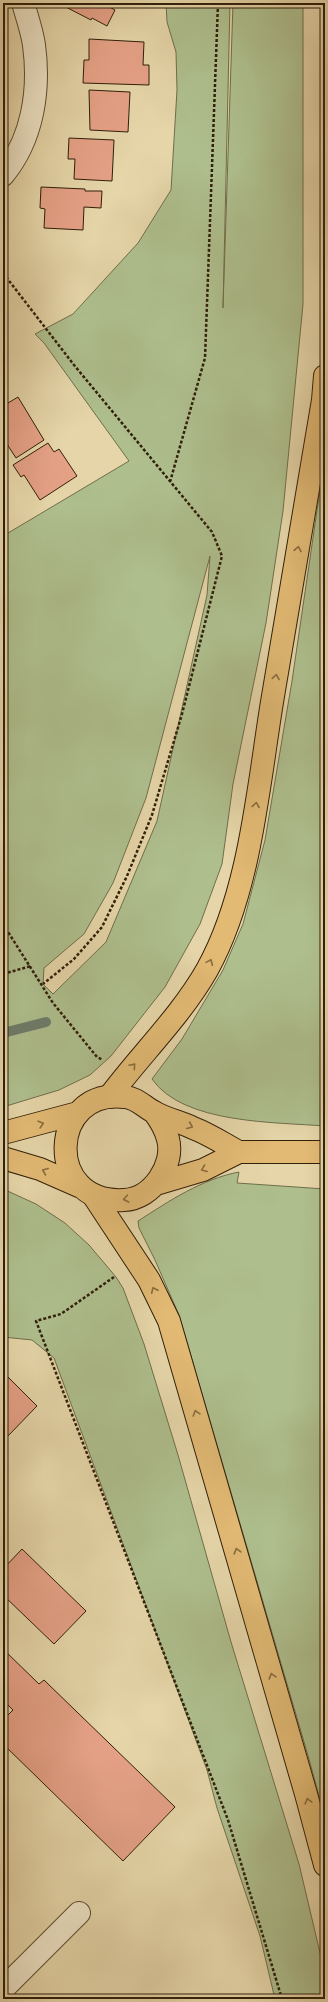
<svg xmlns="http://www.w3.org/2000/svg" width="328" height="2002" viewBox="0 0 328 2002" font-family="'IM FELL French Canon',serif">
<style>
.green{fill:#aebe8d;stroke:#6f6e4b;fill-rule:evenodd}
.lines{fill:none;stroke-linecap:round;stroke-linejoin:round}
.stream{stroke:#6d7b6a;stroke-width:10}
.building{fill:#e5a186;stroke:#301f09}
.minor-casing{stroke:#5d4c31;stroke-width:24}
.major-casing{stroke:#301f09;stroke-width:24}
.highway-casing{stroke:#301f09;stroke-width:24}
.path{stroke:#301f09;stroke-width:2.5;stroke-dasharray:3 2;stroke-linecap:butt}
.minor{stroke:#eee4c6;stroke-width:22}
.major{stroke:#e2ba74;stroke-width:22}
.highway{stroke:#e2ba74;stroke-width:22}
.oneway{stroke:#896c3e}
</style>
<rect width="100%" height="100%" fill="#e5d5a8"/>
<filter id="stains"><feTurbulence type="fractalNoise" baseFrequency=".005" numOctaves="4"/><feColorMatrix values="0 0 0 0 .2 0 0 0 0 .09 0 0 0 0 .02 0 0 0 .5 -.17"/></filter>
<radialGradient id="worn" r=".72"><stop offset=".6" stop-color="#630" stop-opacity="0"/><stop offset="1" stop-color="#630" stop-opacity=".3"/></radialGradient>
<path class="green" d="M 166,3 L 230,3 L 223,308 L 233,3 L 303,3 L 303,304 L 283,511 L 266,623 L 233,784 L 222,864 L 200,924 L 165,987 L 111,1056 L 90,1075 L 59,1090 L 3,1107 L 3,536 L 129,461 L 44,343 L 35,334 L 73,314 L 138,243 L 171,190 L 177,90 L 176,52 L 167,22 ZM 210,556 L 207,595 L 157,821 L 106,942 L 53,994 L 43,984 L 44,968 L 84,934 L 113,883 L 146,798 Z
M 325,456 L 325,1126 C 275,1122 183,1124 152,1079 L 182,1039 L 223,970 L 243,924 L 265,840 L 292,681 Z
M 239,1172 L 237,1183 L 325,1189 L 325,1818 L 309,1759 L 179,1315 L 155,1260 L 139,1228 L 138,1221 C 169,1201 202,1179 239,1172 Z
M 3,1189 L 36,1204 L 65,1223 L 89,1245 L 116,1277 L 123,1288 L 144,1344 L 178,1455 L 231,1642 L 299,1864 L 325,1974 L 325,1999 L 275,1999 L 260,1936 L 217,1808 L 207,1770 L 54,1358 L 32,1340 L 3,1337 Z"/>
<g class="lines">
<path class="stream" d="M 3,1033 L 46,1022"/>
</g>
<path class="building" d="M 58,3 L 102,3 L 115,10 L 107,26 L 92,18 L 91,20 Z
M 89,39 L 144,42 L 143,65 L 149,65 L 149,85 L 83,83 L 84,60 L 89,60 Z
M 89,90 L 130,92 L 128,132 L 90,130 Z
M 69,138 L 114,140 L 112,181 L 74,179 L 75,159 L 68,159 Z
M 41,187 L 85,189 L 85,191 L 102,191 L 101,208 L 84,207 L 83,230 L 44,228 L 45,209 L 40,208 Z
M 18,397 L 44,440 L 16,458 L 3,438 L 3,406 Z
M 48,443 L 54,452 L 59,449 L 77,476 L 40,500 L 24,475 L 21,477 L 13,465 Z
M 3,1372 L 37,1406 L 7,1437 L 3,1432 Z
M 22,1549 L 86,1611 L 54,1644 L 3,1595 L 3,1569 Z
M 3,1649 L 39,1684 L 44,1680 L 175,1807 L 123,1861 L 3,1744 L 3,1720 L 13,1710 L 3,1700 Z"/>
<g class="lines">
<g class="minor-casing">
<path id="minor" d="M 3,175 C 33,139 40,90 34,45 C 32,31 27,17 23,3
M 3,1989 L 79,1913"/>
</g>
<g class="major-casing">
<path id="major" d="M 154,1112 C 160,1120 165,1128 168,1139 C 175,1165 152,1199 124,1200 C 43,1205 49,1087 125,1097 C 137,1098 144,1107 154,1112 C 166,1119 181,1122 193,1128 C 209,1134 224,1144 239,1152
M 3,1133 L 78,1113
M 3,1158 L 40,1169 L 81,1187
M 156,1184 L 203,1170 L 239,1152 L 325,1152"/>
</g>
<g class="highway-casing">
<path id="highway" d="M 109,1097 C 141,1054 180,1017 207,970 C 250,893 258,788 272,702 C 289,601 306,501 323,400 L 325,376
M 93,1195 L 149,1280 L 169,1321 L 306,1794 L 325,1865"/>
</g>
<path class="path" d="M 3,273 L 74,365 L 212,532 L 222,556 L 182,714 L 152,815 L 127,876 L 102,927 L 74,959 L 43,984
M 170,482 L 205,358 L 218,3
M 3,924 L 53,1003 L 97,1057 L 103,1060
M 3,974 L 31,966
M 114,1277 L 61,1314 L 36,1321 L 228,1820 L 282,1999"/>
<use href="#minor" class="minor"/>
<use href="#major" class="major"/>
<use href="#highway" class="highway"/>
</g>
<defs><path id="oneway-chevron" d="M-2-3.5L2.5 0L-2 3.5" fill="none" stroke-width="1.6" stroke-linecap="round" stroke-linejoin="round"/></defs>
<g class="oneway">
<use href="#oneway-chevron" transform="translate(298 549) rotate(-80)"/>
<use href="#oneway-chevron" transform="translate(276 677) rotate(-81)"/>
<use href="#oneway-chevron" transform="translate(256 805) rotate(-81)"/>
<use href="#oneway-chevron" transform="translate(210 962) rotate(-66)"/>
<use href="#oneway-chevron" transform="translate(133 1066) rotate(-49)"/>
<use href="#oneway-chevron" transform="translate(41 1124) rotate(-16)"/>
<use href="#oneway-chevron" transform="translate(190 1126) rotate(23)"/>
<use href="#oneway-chevron" transform="translate(204 1169) rotate(159)"/>
<use href="#oneway-chevron" transform="translate(45 1171) rotate(-158)"/>
<use href="#oneway-chevron" transform="translate(126 1199) rotate(169)"/>
<use href="#oneway-chevron" transform="translate(154 1290) rotate(-115)"/>
<use href="#oneway-chevron" transform="translate(196 1413) rotate(-107)"/>
<use href="#oneway-chevron" transform="translate(237 1551) rotate(-106)"/>
<use href="#oneway-chevron" transform="translate(272 1676) rotate(-106)"/>
<use href="#oneway-chevron" transform="translate(308 1801) rotate(-105)"/>
</g>
<rect width="328" height="2002" fill="none" stroke="#e5d5a8" stroke-width="16"/>
<rect x="4" y="4" width="320" height="1994" fill="none" stroke="#301f09" stroke-width="2"/>
<rect x="8" y="8" width="312" height="1986" fill="none" stroke="#301f09"/>
<rect width="100%" height="100%" filter="url(#stains)"/>
<rect width="100%" height="100%" fill="url(#worn)"/>
</svg>
